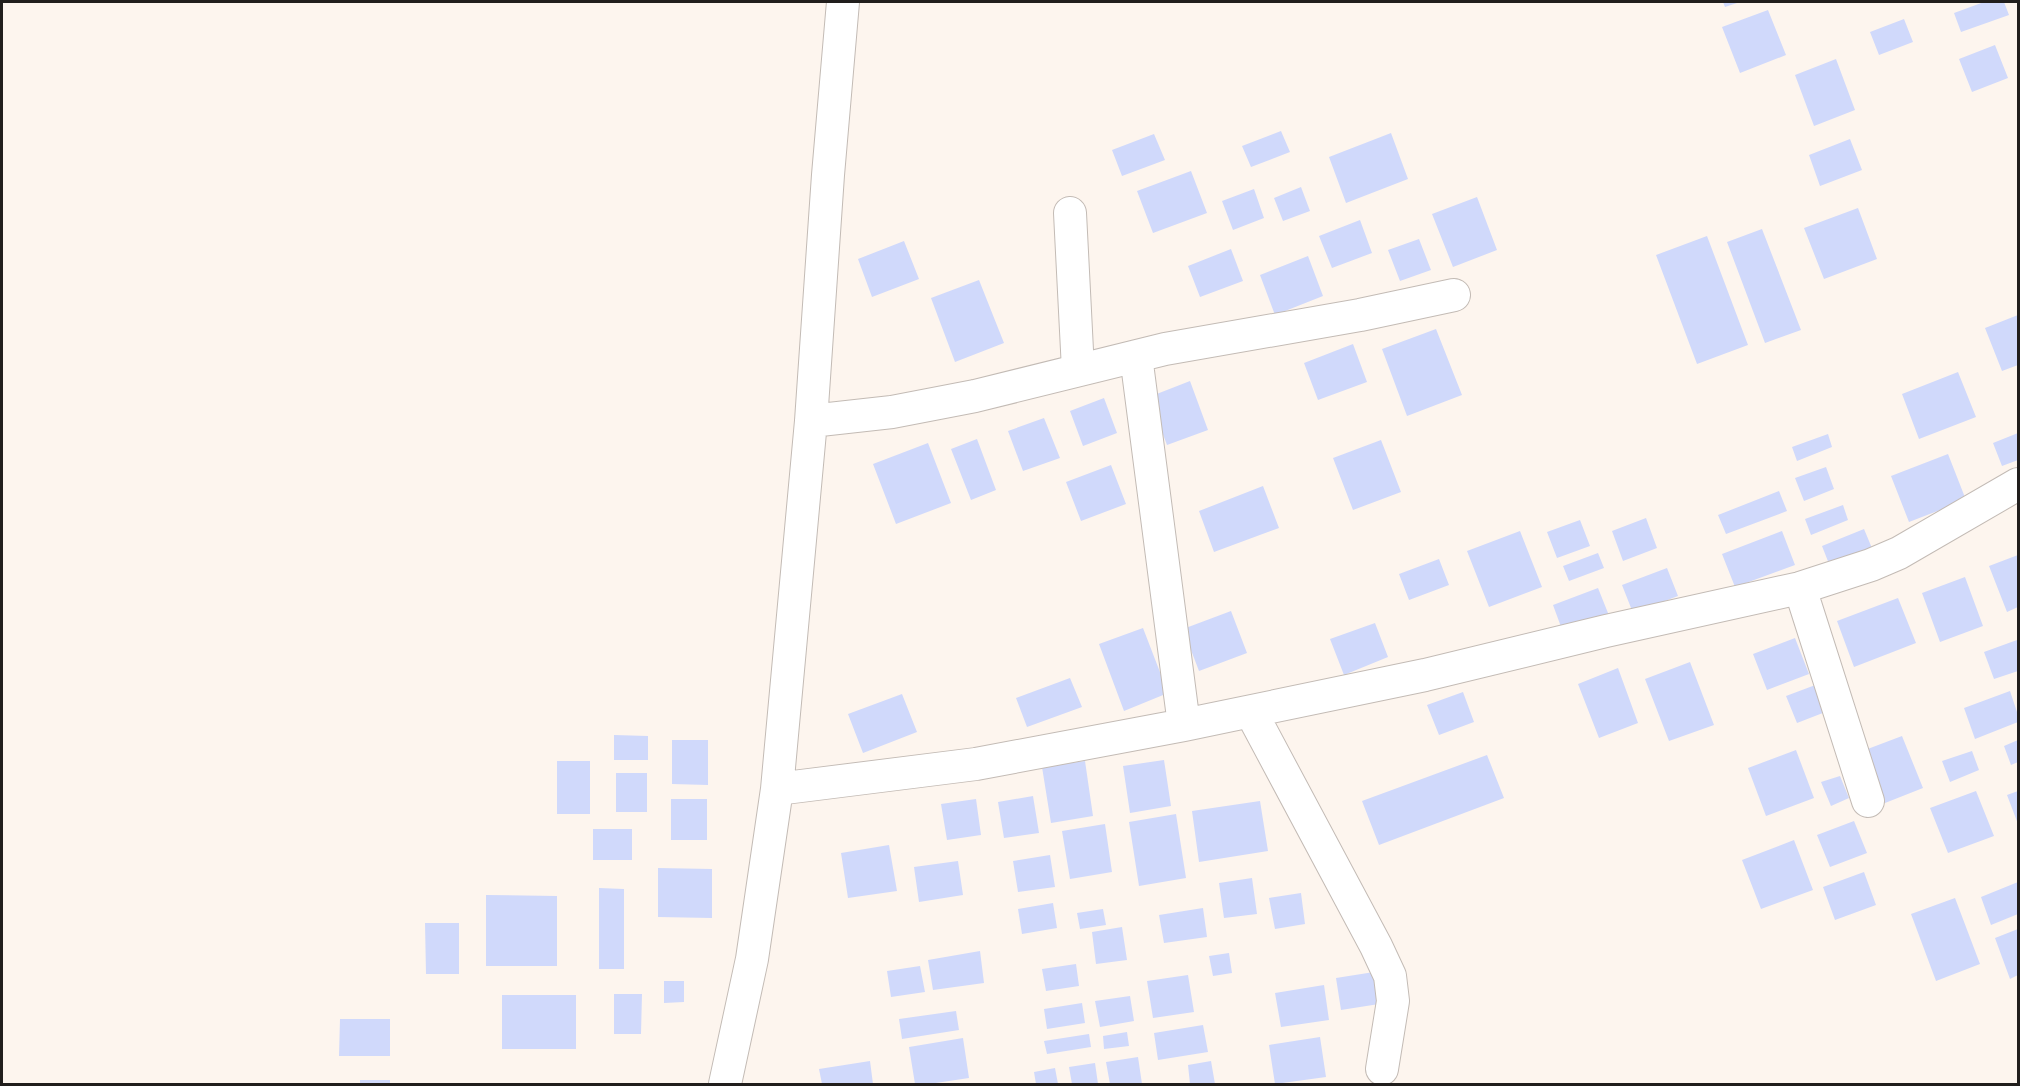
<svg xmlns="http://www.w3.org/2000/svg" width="2020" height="1086" viewBox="0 0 2020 1086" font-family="Lato,sans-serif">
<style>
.building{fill:#d0d9fb}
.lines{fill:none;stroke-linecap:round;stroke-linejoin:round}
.street-casing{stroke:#c3bbb5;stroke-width:34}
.street{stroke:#fff;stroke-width:32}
</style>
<rect width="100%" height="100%" fill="#fdf5ee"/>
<path class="building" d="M 1723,2 L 1740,2 L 1725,7 Z
M 1984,2 L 2004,2 L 2009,15 L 1961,32 L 1954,13 Z
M 1768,10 L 1786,55 L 1740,73 L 1722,27 Z
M 1904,19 L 1913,42 L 1879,55 L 1870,32 Z
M 1995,45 L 2008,78 L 1972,92 L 1959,59 Z
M 1836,59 L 1855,110 L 1814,126 L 1795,75 Z
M 1281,131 L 1290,152 L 1251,167 L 1242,146 Z
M 1391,133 L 1408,179 L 1346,203 L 1329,157 Z
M 1154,134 L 1165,160 L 1122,176 L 1112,150 Z
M 1850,139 L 1862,170 L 1820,186 L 1809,155 Z
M 1191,171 L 1207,213 L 1153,233 L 1137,191 Z
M 1301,187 L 1310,211 L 1283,221 L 1274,198 Z
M 1254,189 L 1264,218 L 1233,230 L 1222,201 Z
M 1477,197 L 1497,250 L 1453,267 L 1432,214 Z
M 1858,208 L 1877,259 L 1824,279 L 1804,228 Z
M 1360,220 L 1372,253 L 1332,268 L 1319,236 Z
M 1762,229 L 1801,330 L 1765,343 L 1727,242 Z
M 1707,236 L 1748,345 L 1697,364 L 1656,255 Z
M 1419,239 L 1431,270 L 1400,281 L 1388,250 Z
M 904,241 L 919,279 L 872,297 L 858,259 Z
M 1231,249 L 1243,281 L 1200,297 L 1188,266 Z
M 1308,256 L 1323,296 L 1275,315 L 1260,275 Z
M 979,280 L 1004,343 L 955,362 L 931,298 Z
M 2018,315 L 2018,365 L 2002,371 L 1985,328 Z
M 1436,329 L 1462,395 L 1407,416 L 1382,349 Z
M 1353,344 L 1367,382 L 1318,400 L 1304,363 Z
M 1958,372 L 1976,417 L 1919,439 L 1902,394 Z
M 1190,381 L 1208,430 L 1167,445 L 1149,397 Z
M 1104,398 L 1117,433 L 1083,446 L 1070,411 Z
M 1044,418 L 1060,458 L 1023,471 L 1008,431 Z
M 2018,433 L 2018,460 L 2002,466 L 1993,443 Z
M 1828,434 L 1832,447 L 1797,461 L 1792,447 Z
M 977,439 L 996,490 L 971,500 L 951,449 Z
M 1381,440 L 1401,492 L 1353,510 L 1333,458 Z
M 928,443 L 951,503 L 896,524 L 873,464 Z
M 1948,454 L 1966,500 L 1909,522 L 1891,476 Z
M 1111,465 L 1126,504 L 1081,521 L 1066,482 Z
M 1826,467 L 1834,489 L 1804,501 L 1795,478 Z
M 1263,486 L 1279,528 L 1214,552 L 1199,511 Z
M 1779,491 L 1787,511 L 1726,534 L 1718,515 Z
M 1843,505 L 1848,520 L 1811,535 L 1805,519 Z
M 1646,518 L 1657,548 L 1623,561 L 1612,531 Z
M 1580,520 L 1590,546 L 1557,558 L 1547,532 Z
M 1864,529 L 1874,553 L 1831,569 L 1822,546 Z
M 1520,531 L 1542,587 L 1489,607 L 1467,551 Z
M 1782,531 L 1795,565 L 1735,587 L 1722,554 Z
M 1598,553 L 1604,568 L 1569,581 L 1563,566 Z
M 2018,555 L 2018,607 L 2007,612 L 1989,566 Z
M 1439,559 L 1449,585 L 1409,600 L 1399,574 Z
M 1667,568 L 1678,596 L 1633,613 L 1622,585 Z
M 1965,577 L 1983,626 L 1940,642 L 1922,593 Z
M 1598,588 L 1610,618 L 1564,635 L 1553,605 Z
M 1898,598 L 1916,643 L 1854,667 L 1837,621 Z
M 1231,611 L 1247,653 L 1199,671 L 1183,629 Z
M 1375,623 L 1388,657 L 1344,675 L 1330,639 Z
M 1143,628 L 1168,693 L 1124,711 L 1099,644 Z
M 1795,638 L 1809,674 L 1767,690 L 1753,654 Z
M 2017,640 L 2018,671 L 1994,679 L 1984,652 Z
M 1690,662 L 1714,725 L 1669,741 L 1645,679 Z
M 1618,668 L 1638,723 L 1599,738 L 1578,684 Z
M 1070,678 L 1082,707 L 1027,727 L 1016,698 Z
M 1818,684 L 1828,711 L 1797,723 L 1786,696 Z
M 2010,691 L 2018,715 L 2018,722 L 1975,739 L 1964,708 Z
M 1463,692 L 1474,722 L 1439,735 L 1427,705 Z
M 902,694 L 917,732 L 863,753 L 848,714 Z
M 614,735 L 648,736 L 648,760 L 614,760 Z
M 1902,736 L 1923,788 L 1885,803 L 1865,750 Z
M 672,740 L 708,740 L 708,785 L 672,784 Z
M 2018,740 L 2018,762 L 2011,765 L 2004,746 Z
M 1796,750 L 1814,798 L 1766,816 L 1748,768 Z
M 1972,751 L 1979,770 L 1950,782 L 1942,761 Z
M 1487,755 L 1504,798 L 1379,845 L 1362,801 Z
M 1164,760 L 1171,806 L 1130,813 L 1123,766 Z
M 557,761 L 590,761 L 590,814 L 557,814 Z
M 1085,761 L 1093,816 L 1051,823 L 1042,767 Z
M 616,773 L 647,773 L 647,812 L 616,812 Z
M 1840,776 L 1849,798 L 1831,806 L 1821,782 Z
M 1976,791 L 1994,836 L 1948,853 L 1930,808 Z
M 2018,791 L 2018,824 L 2007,795 Z
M 1033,796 L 1039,833 L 1004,838 L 998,802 Z
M 671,799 L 707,799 L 707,840 L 671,840 Z
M 976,799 L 981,835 L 947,840 L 941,804 Z
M 1260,801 L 1268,851 L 1199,862 L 1192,811 Z
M 1176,814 L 1186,878 L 1139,886 L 1129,822 Z
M 1854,821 L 1867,853 L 1830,867 L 1817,835 Z
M 1105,824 L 1112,872 L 1070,879 L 1062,831 Z
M 593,829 L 632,829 L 632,860 L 593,860 Z
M 1794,840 L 1813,890 L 1761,909 L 1742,860 Z
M 889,845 L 897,891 L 848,898 L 841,853 Z
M 1050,855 L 1055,887 L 1018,892 L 1013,861 Z
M 958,861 L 963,895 L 919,902 L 914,867 Z
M 658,868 L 712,869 L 712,918 L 658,917 Z
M 1864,872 L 1876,905 L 1835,920 L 1823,887 Z
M 1252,878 L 1257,914 L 1224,918 L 1219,883 Z
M 2018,882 L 2018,914 L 1991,925 L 1981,897 Z
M 599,888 L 624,889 L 624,969 L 599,969 Z
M 1301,893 L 1305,924 L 1275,929 L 1269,898 Z
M 486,895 L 557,896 L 557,966 L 486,966 Z
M 1955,898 L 1980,964 L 1936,981 L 1911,914 Z
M 1053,903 L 1057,928 L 1022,934 L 1018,909 Z
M 1203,908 L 1207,937 L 1164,943 L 1159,915 Z
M 1103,909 L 1106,925 L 1080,929 L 1077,913 Z
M 425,923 L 459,923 L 459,974 L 426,974 Z
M 1122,927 L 1127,960 L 1096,964 L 1092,932 Z
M 2018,929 L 2018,975 L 2010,979 L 1995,938 Z
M 980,951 L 984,983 L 933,990 L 928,960 Z
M 1229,953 L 1232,973 L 1213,976 L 1209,956 Z
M 1076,964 L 1079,986 L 1046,991 L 1042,969 Z
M 920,966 L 925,992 L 891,997 L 887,971 Z
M 1374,972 L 1379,1004 L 1341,1010 L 1336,978 Z
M 1188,975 L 1194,1012 L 1153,1018 L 1147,981 Z
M 664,981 L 684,981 L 684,1002 L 664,1003 Z
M 1324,985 L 1329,1020 L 1281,1027 L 1275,993 Z
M 614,994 L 642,994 L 641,1034 L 614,1034 Z
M 502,995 L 576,995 L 576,1049 L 502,1049 Z
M 1130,996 L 1134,1021 L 1100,1027 L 1095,1001 Z
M 1082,1003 L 1085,1023 L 1047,1029 L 1044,1009 Z
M 956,1011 L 959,1030 L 902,1039 L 899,1019 Z
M 340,1019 L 390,1019 L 390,1056 L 339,1056 Z
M 1203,1025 L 1208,1052 L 1158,1060 L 1154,1033 Z
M 1127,1032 L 1129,1046 L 1104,1049 L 1103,1036 Z
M 1089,1034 L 1091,1047 L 1047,1054 L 1044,1041 Z
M 1320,1037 L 1326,1077 L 1275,1084 L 1269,1045 Z
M 963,1038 L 969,1078 L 929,1084 L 915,1084 L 909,1047 Z
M 1138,1057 L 1142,1084 L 1110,1084 L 1106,1062 Z
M 870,1061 L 873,1084 L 822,1084 L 819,1069 Z
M 1211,1061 L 1215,1084 L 1190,1084 L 1188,1065 Z
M 1095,1063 L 1098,1084 L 1072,1084 L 1069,1067 Z
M 1055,1068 L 1058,1084 L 1036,1084 L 1034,1072 Z
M 360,1080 L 390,1080 L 390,1084 L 360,1084 Z"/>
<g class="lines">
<g class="street-casing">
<path id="street" d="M 1070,213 L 1078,370
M 1136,356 L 1184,725
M 811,421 L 892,412 L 975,396 L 1165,349 L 1360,315 L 1454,295
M 1800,588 L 1868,801
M 1251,712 L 1376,946 L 1390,976 L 1393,1001 L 1382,1069
M 777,789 L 976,764 L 1184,725 L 1425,675 L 1606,631 L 1800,588 L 1871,565 L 1899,553 L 2018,484
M 725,1084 L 752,959 L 777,789 L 811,421 L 828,175 L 843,2"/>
</g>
<use href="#street" class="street"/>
</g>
<rect width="2020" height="1086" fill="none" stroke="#211e1c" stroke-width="6"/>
</svg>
